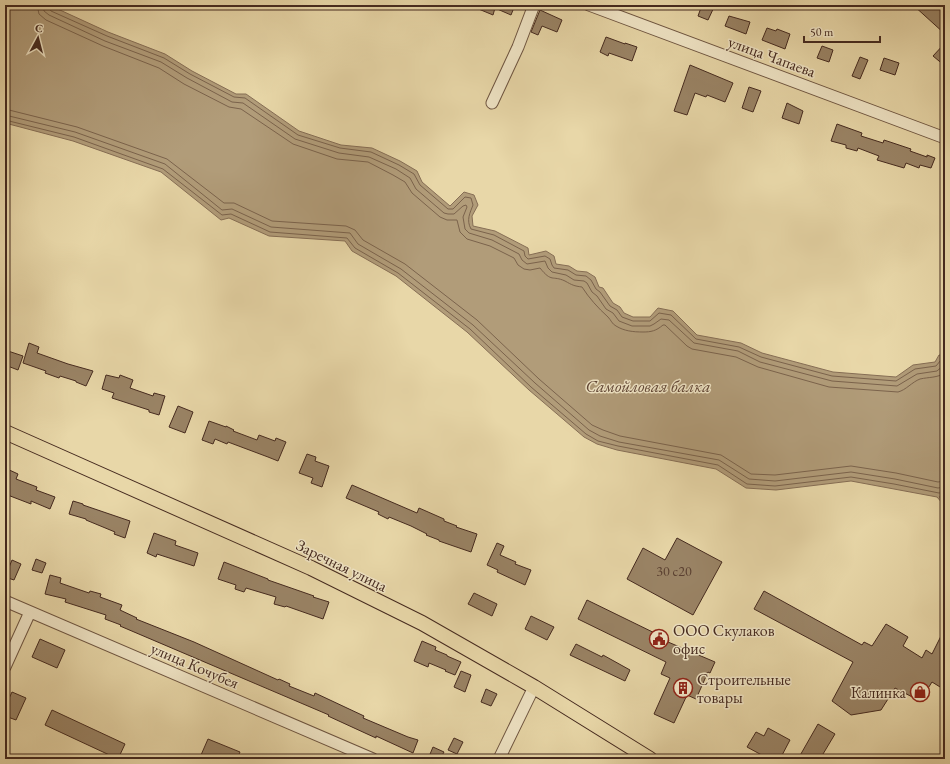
<svg xmlns="http://www.w3.org/2000/svg" width="950" height="764" viewBox="0 0 950 764" font-family="'EB Garamond',serif">
<style>
.water{fill:#b19c79;stroke:#866e55}
.lines{fill:none;stroke-linecap:round;stroke-linejoin:round}
.shore{stroke:#7b634c;stroke-width:1}
.building{fill:#9a8466;stroke:#452a1f}
.minor-casing{stroke:#6e5541;stroke-width:13}
.major-casing{stroke:#452a1f;stroke-width:16}
.minor{stroke:#f0e5c6;stroke-width:11}
.major{stroke:#e8d7a8;stroke-width:14}
.labels{text-anchor:middle;stroke-width:3;stroke-linejoin:round;paint-order:stroke}
.number-label{font-size:14px;fill:#5a4031}
.street-label{font-size:16px;fill:#452a1f;stroke:#f0e5c6}
.poi-label{font-size:16px;fill:#452a1f;stroke:#f0e5c6;text-anchor:start}
.water-label{font-size:17px;font-style:italic;fill:#604636;stroke:#f0e5c6}
</style>
<rect width="100%" height="100%" fill="#e8d7a8"/>
<filter id="stains"><feTurbulence type="fractalNoise" baseFrequency=".005" numOctaves="4"/><feColorMatrix values="0 0 0 0 .2 0 0 0 0 .09 0 0 0 0 .02 0 0 0 .5 -.17"/></filter>
<radialGradient id="worn" r=".72"><stop offset=".6" stop-color="#630" stop-opacity="0"/><stop offset="1" stop-color="#630" stop-opacity=".3"/></radialGradient>
<path class="water" d="M 5,5 L 49,5 L 108,32 L 165,54 L 192,71 L 236,94 L 246,94 L 299,131 L 341,145 L 372,148 L 400,161 L 417,171 L 422,182 L 450,206 L 464,192 L 474,195 L 478,205 L 472,216 L 473,226 L 495,231 L 528,248 L 529,255 L 546,251 L 554,256 L 556,264 L 569,266 L 577,271 L 587,272 L 595,277 L 599,287 L 603,288 L 613,303 L 620,307 L 624,313 L 633,317 L 650,317 L 658,308 L 673,311 L 697,335 L 741,343 L 762,353 L 833,372 L 896,377 L 913,365 L 935,362 L 939,355 L 945,355 L 945,496 L 939,497 L 945,498 L 945,504 L 943,504 L 937,497 L 851,481 L 776,490 L 746,488 L 716,469 L 617,450 L 597,444 L 584,437 L 529,390 L 467,332 L 396,276 L 352,251 L 345,241 L 269,236 L 229,218 L 221,220 L 161,172 L 73,141 L 5,123 Z"/>
<g class="lines">
<path class="shore" d="M 37,5 L 39,14 L 46,20 L 103,46 L 159,68 L 184,84 L 229,107 L 241,109 L 293,144 L 337,159 L 368,162 L 393,175 L 405,182 L 412,193 L 440,217 L 447,220 L 457,220 L 460,232 L 467,239 L 490,246 L 514,258 L 518,265 L 524,269 L 530,270 L 540,268 C 552,283 552,275 565,281 C 572,285 574,286 582,287 C 589,298 598,308 608,317 C 611,320 612,324 616,326 C 624,331 633,332 643,332 C 651,332 656,331 663,325 L 665,325 L 687,346 L 692,349 L 736,357 L 758,367 L 829,387 L 898,392 C 906,390 912,382 920,379 C 929,377 937,378 945,373
M 43,5 L 44,11 L 49,15 L 105,41 L 161,62 L 187,78 L 232,102 L 243,103 L 295,139 L 339,153 L 369,157 L 396,169 L 410,178 L 416,189 L 444,213 L 448,214 L 454,214 L 463,206 L 466,205 L 467,207 L 463,217 L 465,229 L 469,233 L 492,240 L 519,254 L 522,260 L 527,264 L 545,261 L 548,268 L 552,272 L 566,275 L 574,280 L 584,281 L 587,283 L 592,292 L 597,296 L 606,309 L 613,313 L 619,321 L 632,326 L 650,326 L 654,324 L 661,319 L 669,320 L 694,343 L 738,351 L 760,362 L 832,381 L 897,386 L 917,374 L 937,371 L 945,364
M 48,5 L 49,8 L 51,11 L 107,36 L 164,58 L 190,74 L 234,97 L 245,98 L 298,135 L 340,148 L 371,152 L 399,165 L 414,174 L 420,185 L 448,209 L 453,209 L 465,197 L 471,198 L 473,205 C 470,213 466,220 471,229 L 494,235 L 524,251 L 525,256 L 528,259 L 545,256 L 550,259 L 552,265 L 554,268 L 568,270 L 576,275 L 586,276 L 591,280 L 596,289 L 600,292 L 610,306 L 617,310 L 622,317 L 633,321 L 650,321 L 659,313 L 671,315 L 696,339 L 739,347 L 761,357 L 832,376 L 896,381 L 915,369 L 936,366 L 941,360 L 945,359
M 5,109 L 77,127 L 167,159 L 224,203 L 234,203 L 272,221 L 346,226 L 355,230 L 363,240 L 405,264 L 477,320 L 539,379 L 592,425 L 603,430 L 620,436 L 721,455 L 751,474 L 775,475 L 851,466 L 896,473 L 938,482 L 945,481
M 5,115 L 75,132 L 165,164 L 222,210 L 232,209 L 271,227 L 350,233 L 358,244 L 401,269 L 473,325 L 535,383 L 589,430 L 600,436 L 619,442 L 719,460 L 749,479 L 775,481 L 851,472 L 895,479 L 938,488 L 945,487
M 5,120 L 74,137 L 163,169 L 222,215 L 231,214 L 270,232 L 347,238 L 355,248 L 398,273 L 470,329 L 531,387 L 586,434 L 598,441 L 618,446 L 718,465 L 747,484 L 775,486 L 851,477 L 894,484 L 939,493 L 945,492"/>
</g>
<path class="building" d="M 469,5 L 515,5 L 511,15 L 495,8 L 493,15 Z
M 702,5 L 715,5 L 708,20 L 698,16 Z
M 913,5 L 936,5 L 945,13 L 945,34 Z
M 540,10 L 562,20 L 557,32 L 542,26 L 538,35 L 531,32 Z
M 729,16 L 750,22 L 746,34 L 725,26 Z
M 767,28 L 776,31 L 777,29 L 790,34 L 785,49 L 762,40 Z
M 606,37 L 625,44 L 625,43 L 637,47 L 632,61 L 609,53 L 608,56 L 600,52 Z
M 945,43 L 945,66 L 933,56 Z
M 822,46 L 833,50 L 829,62 L 817,58 Z
M 860,57 L 868,60 L 860,79 L 852,76 Z
M 884,58 L 899,63 L 895,75 L 880,70 Z
M 690,65 L 733,83 L 725,102 L 707,95 L 706,97 L 695,93 L 687,115 L 674,111 Z
M 749,87 L 761,91 L 753,112 L 742,108 Z
M 787,103 L 803,111 L 799,124 L 782,118 Z
M 837,124 L 862,133 L 861,136 L 883,143 L 884,140 L 911,149 L 910,151 L 927,157 L 927,155 L 935,158 L 931,168 L 920,165 L 919,168 L 906,163 L 904,168 L 877,160 L 879,156 L 858,148 L 857,151 L 846,148 L 846,145 L 831,141 Z
M 29,343 L 39,347 L 37,353 L 68,364 L 93,371 L 86,386 L 76,382 L 76,381 L 60,376 L 59,378 L 45,373 L 46,371 L 23,363 Z
M 5,350 L 23,356 L 18,370 L 5,365 Z
M 106,375 L 119,378 L 120,375 L 133,380 L 130,388 L 153,396 L 154,393 L 165,396 L 159,415 L 149,412 L 149,410 L 112,398 L 114,393 L 102,389 Z
M 178,406 L 193,412 L 185,433 L 169,427 Z
M 209,421 L 226,427 L 226,426 L 234,430 L 233,431 L 257,440 L 259,435 L 275,441 L 276,438 L 286,442 L 278,461 L 268,457 L 228,442 L 227,444 L 215,439 L 213,444 L 202,440 Z
M 307,454 L 316,457 L 315,461 L 329,466 L 322,487 L 311,483 L 313,478 L 299,473 Z
M 5,468 L 18,474 L 16,479 L 37,487 L 36,490 L 55,497 L 50,509 L 31,501 L 31,504 L 5,494 Z
M 352,485 L 417,513 L 419,508 L 444,519 L 444,521 L 457,526 L 456,527 L 477,534 L 471,552 L 439,541 L 439,540 L 426,535 L 427,534 L 411,526 L 389,517 L 388,519 L 378,514 L 379,512 L 346,498 Z
M 73,501 L 83,504 L 83,505 L 130,521 L 125,538 L 114,534 L 115,532 L 86,520 L 86,519 L 69,514 Z
M 154,533 L 176,541 L 175,545 L 198,553 L 194,566 L 157,554 L 156,557 L 147,553 Z
M 677,538 L 722,562 L 693,615 L 627,579 L 643,548 L 665,560 Z
M 497,543 L 504,546 L 500,555 L 516,562 L 515,564 L 531,570 L 525,585 L 497,572 L 498,570 L 487,565 Z
M 36,559 L 46,563 L 42,573 L 32,570 Z
M 12,560 L 21,564 L 14,580 L 5,577 Z
M 224,562 L 268,579 L 268,580 L 314,596 L 313,597 L 329,602 L 323,619 L 286,606 L 285,607 L 274,604 L 276,597 L 246,588 L 244,592 L 235,589 L 236,585 L 218,579 Z
M 50,575 L 61,578 L 60,583 L 89,593 L 90,591 L 101,594 L 100,597 L 122,605 L 120,610 L 137,618 L 136,619 L 194,642 L 278,680 L 279,679 L 290,684 L 289,686 L 314,696 L 315,693 L 364,716 L 363,718 L 408,737 L 418,740 L 413,753 L 376,736 L 376,738 L 365,733 L 328,716 L 329,715 L 120,626 L 121,625 L 105,619 L 106,615 L 65,602 L 66,599 L 45,594 Z
M 764,591 L 862,645 L 864,642 L 872,646 L 886,624 L 908,637 L 903,646 L 922,658 L 926,650 L 932,654 L 945,628 L 945,690 L 932,682 L 920,701 L 895,688 L 881,710 L 851,715 L 832,701 L 853,662 L 754,609 Z
M 474,593 L 497,604 L 492,616 L 468,604 Z
M 587,600 L 669,640 L 668,642 L 715,662 L 710,673 L 708,672 L 696,699 L 687,695 L 674,723 L 654,714 L 670,678 L 661,674 L 666,662 L 578,619 Z
M 531,616 L 554,627 L 547,640 L 525,629 Z
M 40,639 L 65,650 L 57,668 L 32,657 Z
M 422,641 L 436,647 L 435,650 L 447,655 L 447,656 L 461,662 L 455,675 L 445,671 L 446,670 L 429,663 L 428,667 L 414,661 Z
M 576,644 L 602,657 L 603,655 L 630,670 L 625,681 L 570,655 Z
M 461,671 L 471,675 L 465,692 L 454,687 Z
M 486,689 L 497,694 L 491,706 L 481,702 Z
M 12,692 L 26,698 L 16,720 L 5,716 L 5,707 Z
M 52,710 L 125,744 L 118,759 L 45,725 Z
M 818,724 L 835,734 L 820,759 L 798,759 Z
M 768,728 L 790,740 L 780,759 L 769,759 L 747,747 L 756,732 L 764,736 Z
M 454,738 L 463,742 L 457,754 L 448,750 Z
M 208,739 L 240,752 L 237,759 L 210,759 L 201,755 Z
M 433,747 L 444,752 L 440,759 L 428,759 Z"/>
<g class="lines">
<g class="minor-casing">
<path id="minor" d="M 589,5 L 945,138
M 492,103 L 518,47 L 534,5
M 5,601 L 373,759
M 5,667 L 30,612
M 499,759 L 534,687"/>
</g>
<g class="major-casing">
<path id="major" d="M 5,432 L 311,568 L 422,623 L 534,687 L 650,759"/>
</g>
<use href="#minor" class="minor"/>
<use href="#major" class="major"/>
</g>
<defs>
<g id="civic-ring" transform="scale(1)"><circle r="9.5" fill="#f0e5c6" stroke="#8f2418" stroke-width="1.5"/><path d="M-.6-6.5H3V-4.5H.6V-3L4-1V1h2V6H-6V1h2V-1L-.6-3ZM-1.2 2.5V6h2.4V2.5Z" fill="#8f2418"/></g>
<g id="building-ring" transform="scale(1)"><circle r="9.5" fill="#f0e5c6" stroke="#8f2418" stroke-width="1.5"/><path d="M-4-6H4V6H1V3H-1V6H-4ZM-2.5-4.3h1.7v1.8h-1.7ZM.8-4.3h1.7v1.8H.8ZM-2.5-1h1.7V.8h-1.7ZM.8-1h1.7V.8H.8Z" fill="#8f2418"/></g>
<g id="shop-ring" transform="scale(1)"><circle r="9.5" fill="#f0e5c6" stroke="#8f2418" stroke-width="1.5"/><path d="M-5-2.5h2.3a2.7 3.5 0 0 1 5.4 0H5L5.5 6h-11ZM-1.5-2.5h3a1.5 2.3 0 0 0-3 0Z" fill="#8f2418"/></g>
</defs>
<g fill-rule="evenodd">
<use href="#civic-ring" x="659" y="639"/>
<use href="#building-ring" x="683" y="688"/>
<use href="#shop-ring" x="920" y="692"/>
</g>
<g class="labels">
<g class="number-label">
<text x="674" y="576">30 с20</text>
</g>
<g class="street-label">
<text transform="translate(772 56) rotate(20)" y="6">улица Чапаева</text>
<text transform="translate(342 565) rotate(26)" y="6">Заречная улица</text>
<text transform="translate(195 665) rotate(23)" y="6">улица Кочубея</text>
</g>
<g class="poi-label">
<text x="673" y="636">ООО Скулаков<tspan x="673" dy="18">офис</tspan></text>
<text x="697" y="685">Строительные<tspan x="697" dy="18">товары</tspan></text>
<text x="906" y="698" text-anchor="end">Калинка</text>
</g>
<g class="water-label">
<text x="648" y="392">Самойловая балка</text>
</g>
</g>
<rect width="950" height="764" fill="none" stroke="#e8d7a8" stroke-width="20"/>
<rect x="6" y="6" width="938" height="752" fill="none" stroke="#452a1f" stroke-width="2"/>
<rect x="10" y="10" width="930" height="744" fill="none" stroke="#452a1f"/>
<g transform="translate(38 38) rotate(7)" stroke="#f0e5c6" stroke-width="3" paint-order="stroke">
<path d="M0-3L7 15L0 10L-7 15Z" fill="#452a1f"/>
<text y="-6" font-size="11" font-weight="bold" text-anchor="middle" fill="#452a1f">С</text>
</g>
<path d="M804 36v6h76v-6" fill="none" stroke="#452a1f" stroke-width="2"/>
<text x="810" y="36" font-size="12" fill="#452a1f" stroke="#f0e5c6" stroke-width="3" paint-order="stroke">50 m</text>
<rect width="100%" height="100%" filter="url(#stains)"/>
<rect width="100%" height="100%" fill="url(#worn)"/>
</svg>
